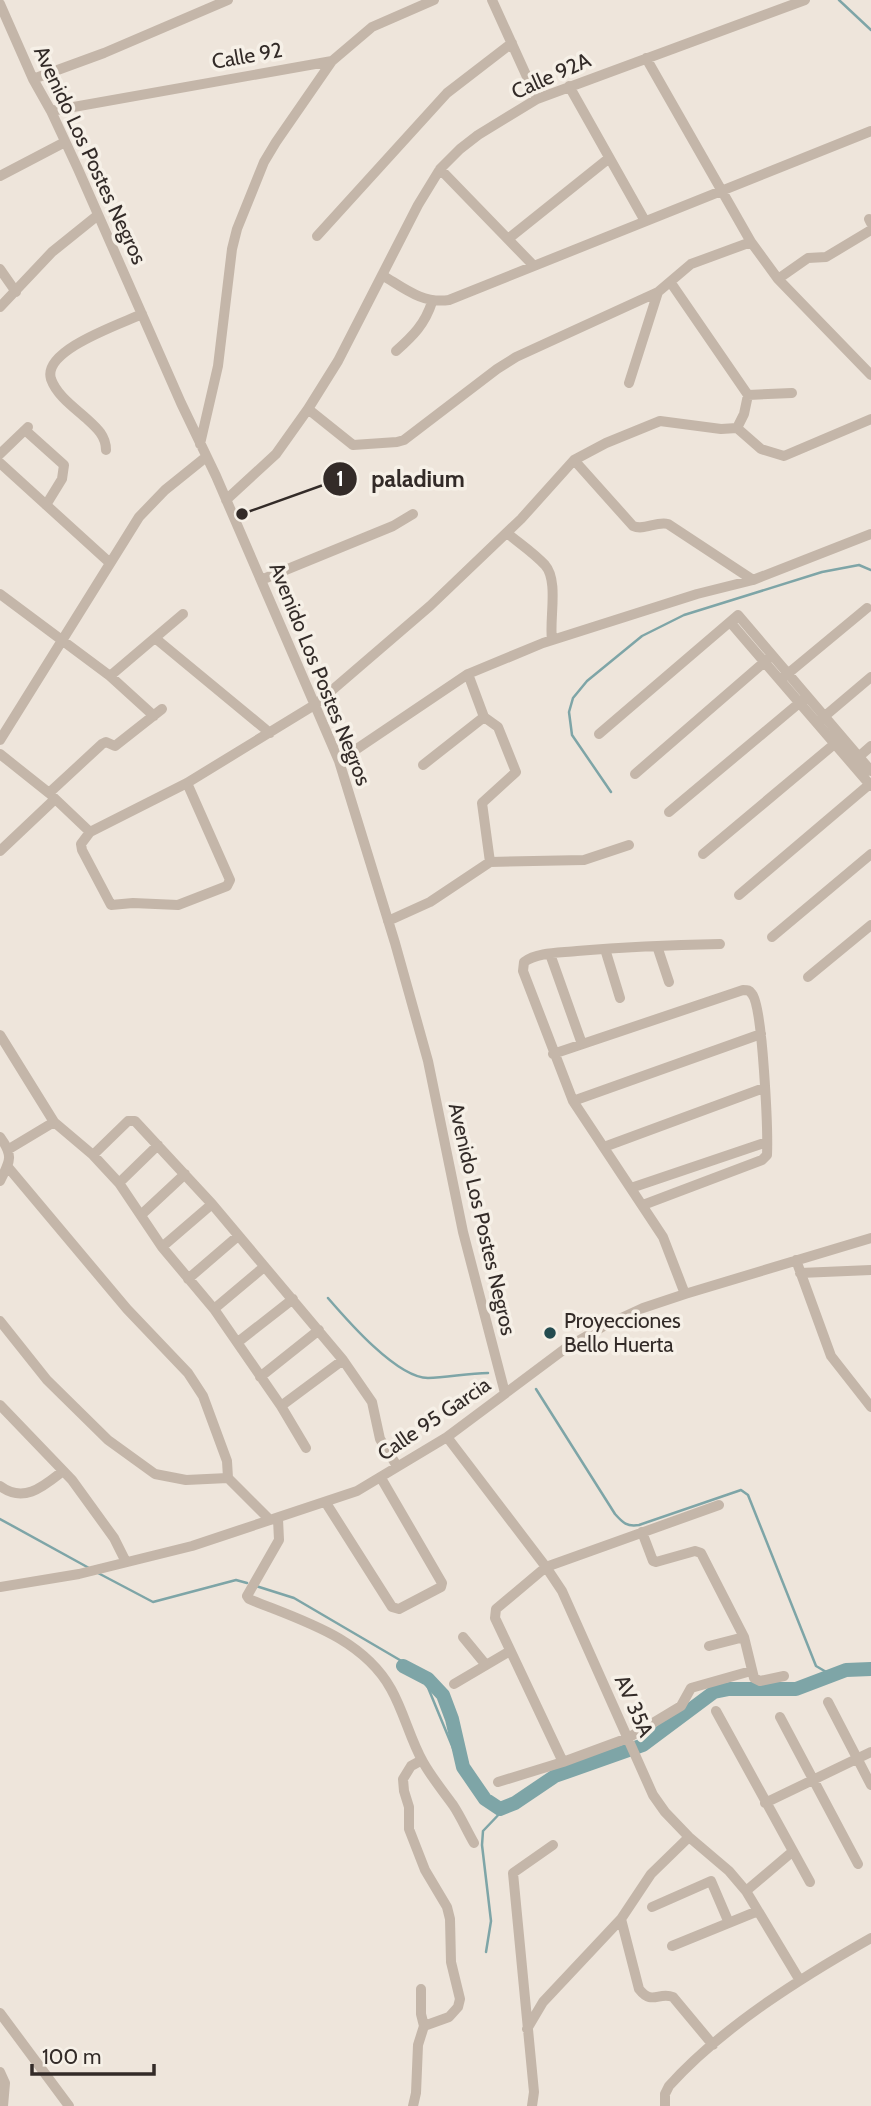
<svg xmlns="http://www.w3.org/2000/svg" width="871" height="2106" viewBox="0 0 871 2106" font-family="Cabin,sans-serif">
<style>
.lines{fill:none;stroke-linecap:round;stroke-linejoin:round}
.stream{stroke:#7ea5a7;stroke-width:2.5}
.river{stroke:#7ea5a7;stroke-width:14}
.minor{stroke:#c4b6a9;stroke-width:10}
.poi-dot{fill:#234b4f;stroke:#f6f0e7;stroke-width:2.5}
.labels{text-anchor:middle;stroke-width:7;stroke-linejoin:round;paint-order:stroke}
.street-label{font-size:21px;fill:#332b28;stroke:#f6f0e7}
.poi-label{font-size:21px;fill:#332b28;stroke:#f6f0e7;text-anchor:start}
.leader{fill:none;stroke:#332b28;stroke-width:2.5}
.callout-dot{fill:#332b28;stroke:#f6f0e7;stroke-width:2.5}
.mark-label{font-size:21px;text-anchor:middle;font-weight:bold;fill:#fff}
.callout-label{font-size:23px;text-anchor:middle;font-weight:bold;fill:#332b28;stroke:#f6f0e7;stroke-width:7;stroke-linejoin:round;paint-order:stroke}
</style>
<rect width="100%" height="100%" fill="#eee5db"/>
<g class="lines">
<path class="stream" d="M 839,0 L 871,30
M 611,792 L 572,735 L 569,712 L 573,698 L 587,681 L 642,636 L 684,615 L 822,572 L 859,565 L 871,570
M 328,1298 C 347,1320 397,1378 428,1378 C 447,1378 467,1373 488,1373
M 536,1389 L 615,1514 C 623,1523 627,1527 639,1525 L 741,1490 L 748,1495 L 816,1666 L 828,1673
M 0,1519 L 89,1568
M 98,1573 L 153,1602 L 236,1580 L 247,1583
M 256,1586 L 294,1598 L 422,1673 L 462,1770 L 476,1794 L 493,1805 L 504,1809
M 638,1750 L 644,1748 L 710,1696 L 730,1686 L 779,1694 L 793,1692 L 829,1674 L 871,1672
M 486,1952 L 491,1921 L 482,1845 L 483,1831 L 504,1809 L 522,1802 L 543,1783 L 569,1771 L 632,1752"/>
<path class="river" d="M 403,1666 L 428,1679 L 443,1695 L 452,1719 L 463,1767 L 485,1799 L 500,1809 L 515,1803 L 555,1776 L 643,1745 L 714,1692 L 729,1689 L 796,1689 L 846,1670 L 871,1669"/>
<path class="minor" d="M 492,0 L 537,99
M 0,4 L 33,79 L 51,111 L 78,169 L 181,403 L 216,476 L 339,761 L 395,943 L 428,1061 L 463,1232 L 505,1393
M 646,58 L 751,242 L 778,279 L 871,375
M 33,79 L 104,53 L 228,0
M 569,86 L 645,221
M 51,111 L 332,61 L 372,27 L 434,0
M 440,169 L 533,265
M 0,176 L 65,142
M 869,219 L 871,223
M 317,236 L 447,93 L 512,43
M 508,239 L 608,159
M 0,269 L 16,292
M 382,275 C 404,288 422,304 449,300 L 871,131
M 778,279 L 808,258 L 826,257 L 871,230
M 671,283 L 748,395 L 744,414 L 737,428
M 0,307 L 52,252 L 98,215
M 396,351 C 413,336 425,324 432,302
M 629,383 L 658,292
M 748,395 L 792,393
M 308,409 L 353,445 L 397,442 L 404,440 L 497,369 L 516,357 L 658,292 L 691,264 L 751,242
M 25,430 L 64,465 L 62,479 L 46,505
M 200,444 L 218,366 L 232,249 L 237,229 L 264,162 L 276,142 L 332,61
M 106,450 C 106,436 97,428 87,419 C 75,408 57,396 51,379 C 42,350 121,324 142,314
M 0,454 L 28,427
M 574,460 L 633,526 C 644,531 656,521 668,524 L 753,580
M 0,463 L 110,563
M 226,500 L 276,454 L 308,409 L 338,361 L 418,205 L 440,169 L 460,149 L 478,135 L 537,99 L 805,0
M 507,533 C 519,543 534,553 545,565 C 559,581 549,619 552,640
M 261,580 L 393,526 L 413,514
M 0,594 L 110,676 L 154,716
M 730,622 L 871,786
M 155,638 L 270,733
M 468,674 L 484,717 L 498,727 L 516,772 L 482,803 L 490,862
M 110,676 L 183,614
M 785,676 L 867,608
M 819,721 L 871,677
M 599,734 L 738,615 L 871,771
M 0,740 L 139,517 L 165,490 L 206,457
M 0,754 L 49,793 L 90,832 L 187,783 L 316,704 L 430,606 L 521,519 L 574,460 L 606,443 L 660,421 L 721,429 L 737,428 L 761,449 L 784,456 L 871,419
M 339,761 L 468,674 L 543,643 L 697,594 L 753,580 L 871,534
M 854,761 L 871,746
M 423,765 L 484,717
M 635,774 L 768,659
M 49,793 L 102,744 L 106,742 L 115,746 L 162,709
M 669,812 L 804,699
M 90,832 L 81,844 L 82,850 L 111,905 L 133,903 L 178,905 L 227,886 L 230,880 L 187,783
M 0,851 L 55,799
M 703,854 L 838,741
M 739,895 L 871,783
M 388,921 L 430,902 L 490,862 L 584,860 L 629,845
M 772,937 L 871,854
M 657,946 L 669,982
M 605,949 L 620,998
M 550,954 L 582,1044
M 808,977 L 871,925
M 0,1035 L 54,1122 L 93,1155 L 119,1183 L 162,1247 L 214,1309 L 281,1406 L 306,1448
M 553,1054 L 743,990 C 748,990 749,990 752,994 C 763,1007 768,1132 767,1155 L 762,1160 L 643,1205
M 573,1101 L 761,1034
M 0,1137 C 14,1156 10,1161 0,1181
M 604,1147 L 764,1088
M 9,1149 L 54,1122
M 93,1155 L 128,1121 L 135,1121 L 212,1204 L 343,1360 L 372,1402 L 380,1439 L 397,1466
M 7,1166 L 127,1309 L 188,1373 L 203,1396 L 227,1461 L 228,1478
M 119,1183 L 158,1145
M 631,1188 L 767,1142
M 141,1215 L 185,1174
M 162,1247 L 212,1204
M 796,1260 L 831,1356 L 871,1407
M 800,1273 L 871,1270
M 188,1279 L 238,1236
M 685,1294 L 663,1237 L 573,1101 L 523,971 L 524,962 C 538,952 560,953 577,951 C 625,947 672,945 720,944
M 214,1309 L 264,1267
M 0,1321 L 47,1380 L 108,1440 L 155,1474 L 186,1480 L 228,1478 L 270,1520
M 238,1342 L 293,1299
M 260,1377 L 319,1330
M 0,1405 L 72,1480 L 114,1538 L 126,1562
M 281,1406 L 343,1360
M 447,1437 L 546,1567 L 562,1591 L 653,1795 L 665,1812 L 689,1837 L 729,1871 L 746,1891 L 799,1979
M 0,1486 C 24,1504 44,1486 63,1471
M 326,1503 L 392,1607 L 399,1609 L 441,1587 L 442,1583 L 381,1478
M 278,1519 L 279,1540 L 247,1596 L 249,1599 C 300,1620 362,1637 391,1689 C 404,1712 410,1739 423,1762 C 432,1778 443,1791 453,1805 C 461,1817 467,1831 474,1843
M 642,1532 L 653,1561 L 656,1562 L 695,1551 L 701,1553 L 744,1637 L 754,1678 L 760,1681 L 784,1676
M 0,1587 L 79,1574 L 192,1546 L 357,1491 L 447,1437 L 566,1348 L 604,1326 L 643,1308 L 685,1294 L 871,1238
M 463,1637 L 486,1665
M 709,1646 L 744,1637
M 454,1684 L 510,1651
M 828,1702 L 871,1785
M 716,1711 L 810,1882
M 780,1717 L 858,1864
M 422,1760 L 411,1766 L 403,1779 L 404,1791 L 409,1807 L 409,1829 L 425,1870 L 447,1907 L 450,1919 L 451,1962 L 460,1999 L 458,2007 L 449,2017 L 424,2026
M 563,1762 L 495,1618 L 496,1609 L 546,1567 L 719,1505
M 498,1782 L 563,1762 L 628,1738 L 681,1706 L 691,1688 L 751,1671
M 765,1803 L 871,1752
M 746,1891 L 792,1852
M 652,1907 L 711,1881 L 729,1923
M 621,1919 L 639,1989 C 652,2006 659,1991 673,1997 L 713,2045
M 672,1946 L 758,1911
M 0,2013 L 69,2106
M 527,2029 L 543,2002 L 621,1919 L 651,1874 L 689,1837
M 0,2072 L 5,2083 L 3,2106
M 413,2106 L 416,2093 L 418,2045 L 424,2026 L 421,2014 L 421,1989
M 532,2106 L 534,2092 L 513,1873 L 553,1845
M 665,2106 L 665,2094 L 669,2086 C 722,2027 802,1977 871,1938"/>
</g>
<circle class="poi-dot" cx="550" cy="1333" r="7"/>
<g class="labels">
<g class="street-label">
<text transform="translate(247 56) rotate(-10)" y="7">Calle 92</text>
<text transform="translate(551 76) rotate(-24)" y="7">Calle 92A</text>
<text transform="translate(90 155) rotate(65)" y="7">Avenido Los Postes Negros</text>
<text transform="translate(320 674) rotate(68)" y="7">Avenido Los Postes Negros</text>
<text transform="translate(482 1219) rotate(77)" y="7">Avenido Los Postes Negros</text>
<text transform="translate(434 1419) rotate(-34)" y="7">Calle 95 Garcia</text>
<text transform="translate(634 1706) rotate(66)" y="7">AV 35A</text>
</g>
<g class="poi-label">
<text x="564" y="1328">Proyecciones<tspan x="564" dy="24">Bello Huerta</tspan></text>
</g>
</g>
<path class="leader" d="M242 514L340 479"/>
<g class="callout-dot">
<circle cx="242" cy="514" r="7"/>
<circle cx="340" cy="479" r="18"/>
</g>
<g class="mark-label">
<text x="340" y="486">1</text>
</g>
<g class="callout-label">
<text x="418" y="487">paladium</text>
</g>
<path d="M32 2064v10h122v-10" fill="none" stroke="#332b28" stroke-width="3.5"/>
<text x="42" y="2064" font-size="21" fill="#332b28" stroke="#f6f0e7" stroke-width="5" paint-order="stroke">100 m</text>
</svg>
